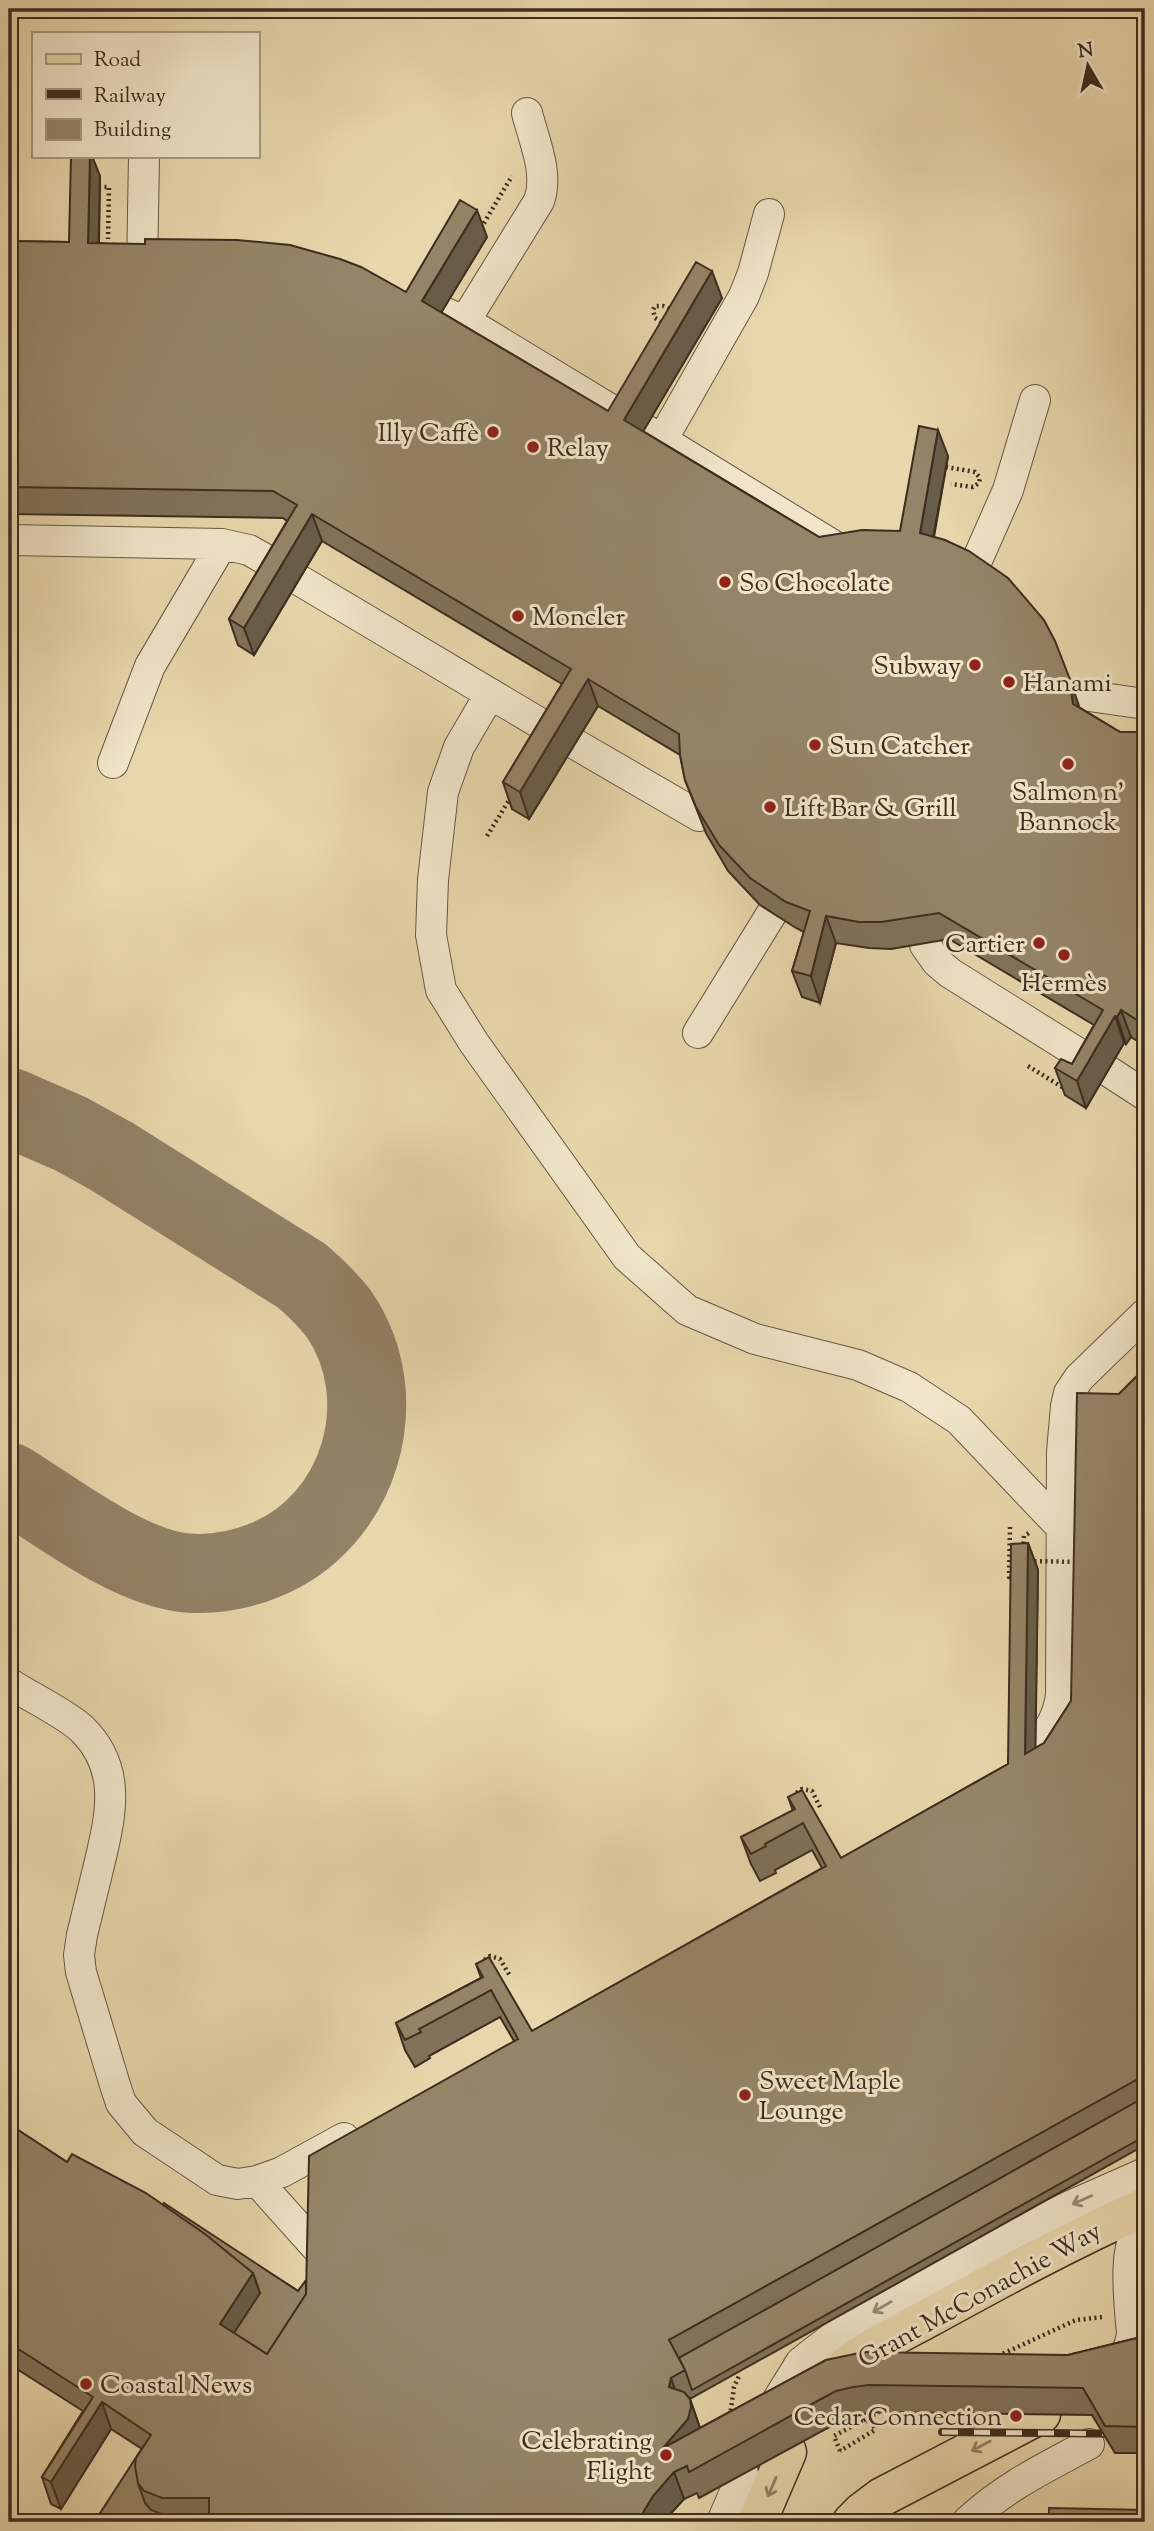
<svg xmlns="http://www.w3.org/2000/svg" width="1154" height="2531" viewBox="0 0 1154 2531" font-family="'Sorts Mill Goudy',serif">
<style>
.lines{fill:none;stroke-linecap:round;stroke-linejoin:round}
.taxiway{stroke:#928266;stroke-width:79}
.minor-casing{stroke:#675842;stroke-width:32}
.major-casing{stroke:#3c2d1f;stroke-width:41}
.path{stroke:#3c2d1f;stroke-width:4.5;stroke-dasharray:2 3.5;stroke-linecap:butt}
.minor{stroke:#f0e5c9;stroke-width:30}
.major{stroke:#e8d7ac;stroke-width:38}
.rail-casing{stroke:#3c2d1f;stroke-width:8}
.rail{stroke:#f0e5c9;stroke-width:5;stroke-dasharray:16;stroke-linecap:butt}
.path-bridge{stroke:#3c2d1f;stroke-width:4.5;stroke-dasharray:2 3.5;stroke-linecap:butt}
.wall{fill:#807259;stroke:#3c2d1f;stroke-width:2}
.shaded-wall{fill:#685d49;stroke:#3c2d1f;stroke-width:2}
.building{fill:#958568;stroke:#3c2d1f;stroke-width:2}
.oneway{stroke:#968974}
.oneway2{stroke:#928266}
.poi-dot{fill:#8f2418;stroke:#f0e5c9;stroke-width:2.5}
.labels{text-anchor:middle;stroke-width:6;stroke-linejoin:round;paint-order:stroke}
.poi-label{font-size:26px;fill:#3c2d1f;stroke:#f0e5c9;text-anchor:start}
.street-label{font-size:26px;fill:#3c2d1f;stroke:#f0e5c9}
</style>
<rect width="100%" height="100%" fill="#e8d7ac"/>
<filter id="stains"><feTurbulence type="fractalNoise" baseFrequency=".00286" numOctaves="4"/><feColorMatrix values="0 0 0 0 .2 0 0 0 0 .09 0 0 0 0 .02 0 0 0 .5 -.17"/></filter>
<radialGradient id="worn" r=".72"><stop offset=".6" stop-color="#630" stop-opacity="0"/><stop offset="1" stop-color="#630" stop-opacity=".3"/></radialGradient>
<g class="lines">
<path class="taxiway" d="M 9,1107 L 71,1134 L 111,1156 L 302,1276 C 316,1288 328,1300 339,1314 C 397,1399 360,1522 265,1560 C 241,1570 214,1575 187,1573 C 129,1568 59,1513 9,1482"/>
<g class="minor-casing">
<path id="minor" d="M 142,270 L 144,156
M 441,311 L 465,321 L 628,420
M 465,321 L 539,201 C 549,173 534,141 527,113
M 644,429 L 852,557
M 662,440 L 744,296 L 753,273 L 769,214
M 9,540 L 222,544 L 249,550 L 284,570
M 971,574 L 1008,490 L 1035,400
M 299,580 L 558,734
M 490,694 L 459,747 L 443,792 L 433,880 L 431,935 L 441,990 L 474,1043 L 627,1257 L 687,1310 L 755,1339 L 858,1365 L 909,1387 L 959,1420 L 1063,1529
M 1075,694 L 1145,704
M 575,744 L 699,816
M 113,763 L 150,666 L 222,544
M 925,945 L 937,962 L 950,973 L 1097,1065
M 698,1033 L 772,913
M 1108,1071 L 1145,1095
M 9,1683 C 30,1697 65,1713 82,1729 C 122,1768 111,1814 100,1861 C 94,1886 88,1910 82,1935 L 79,1955 L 81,1972 L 115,2085 L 121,2103 L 145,2132 L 217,2180 L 238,2184 L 257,2181 L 282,2172 L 344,2138
M 1036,1746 C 1050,1729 1058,1717 1061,1695 L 1062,1452 L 1066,1406 L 1069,1393 L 1079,1378 L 1145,1314
M 257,2181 L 317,2248
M 1112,2372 C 1123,2360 1129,2351 1132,2335 C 1129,2294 1121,2248 1145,2212
M 769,2414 L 801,2362 L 842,2330 L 1017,2232 L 1068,2207 L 1145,2173
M 722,2522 L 743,2473
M 967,2522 C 1006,2486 1043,2469 1089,2444"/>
</g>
<g class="major-casing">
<path id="major" d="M 827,2384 C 855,2354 895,2336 930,2317 C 1001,2278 1071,2240 1145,2207
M 757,2522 L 787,2452
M 852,2522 L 862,2512 L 882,2497 L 1041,2414"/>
</g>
<path class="path" d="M 99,187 L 109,187 L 108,239
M 481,228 L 512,176
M 666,325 L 655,318 L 653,310 L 655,306 L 663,306 L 672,310
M 946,467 L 975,472 L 980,478 L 979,483 L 973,487 L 951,484
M 487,836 L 511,797
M 1028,1066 L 1067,1090
M 1010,1527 L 1009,1577 L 1016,1578
M 1023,1549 L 1024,1536 L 1029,1533
M 795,1798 L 796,1793 L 802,1789 L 812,1791 L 821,1809
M 483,1965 L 484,1960 L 490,1956 L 500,1959 L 510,1976
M 998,2356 L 1076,2320 L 1103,2317
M 730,2416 L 734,2387 L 739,2376
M 840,2451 L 834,2436 L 879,2412
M 687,2522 L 693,2513"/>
<use href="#minor" class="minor"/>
<use href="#major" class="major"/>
<g class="rail-casing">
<path id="rail" d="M 942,2432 L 1145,2434"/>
</g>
<use href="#rail" class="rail"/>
<path class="path-bridge" d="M 1029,1561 L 1080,1562
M 839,2421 L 872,2421 L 875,2430 L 840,2451"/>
</g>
<path class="wall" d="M 100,176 L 99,243 L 406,292 L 487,237 L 441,312 L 608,411 L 722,298 L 643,431 L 819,537 L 900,531 L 948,456 L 934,537 L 1078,703 L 1079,707 L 1120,732 L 1145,732 L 1145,1046 L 1131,1037 L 1126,1044 L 1124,1043 L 1086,1108 L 1065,1095 L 1055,1068 L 1072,1064 L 1094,1025 L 949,939 L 891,949 L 869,948 L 836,943 L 820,1003 L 802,997 L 792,971 L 804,932 L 796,928 L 760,905 L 728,871 L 706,833 L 685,780 L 680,755 L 598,706 L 529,819 L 512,809 L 503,782 L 562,684 L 322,541 L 254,655 L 238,645 L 229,619 L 287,521 L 283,518 L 9,514 L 9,241 L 69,242 Z
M 1145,1368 L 1145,2145 L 690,2399 L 700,2428 L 826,2360 L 1068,2355 L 1145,2336 L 1145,2453 L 1115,2453 L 1092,2415 L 879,2412 L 863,2414 L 846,2418 L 699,2498 L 697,2493 L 684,2499 L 663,2522 L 102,2522 L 99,2515 L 142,2449 L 111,2429 L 61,2509 L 51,2504 L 42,2477 L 83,2411 L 9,2364 L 9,2124 L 67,2162 L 163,2205 L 298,2291 L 514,2041 L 500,2017 L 429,2056 L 430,2058 L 415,2067 L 405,2050 L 396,2023 L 481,1978 L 476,1964 L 532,2031 L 822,1868 L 812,1850 L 775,1870 L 776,1873 L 760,1881 L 751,1864 L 741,1837 L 793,1811 L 788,1797 L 841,1858 L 1008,1764 L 1028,1543 L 1038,1570 L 1035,1748 L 1044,1743 L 1071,1701 L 1119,1394 Z"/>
<path class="shaded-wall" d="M 90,156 L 92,156 L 100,176 L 98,269 L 88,243 Z
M 477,210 L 487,237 L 432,328 L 422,301 Z
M 712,271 L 722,298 L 634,447 L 624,420 Z
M 938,430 L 948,456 L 929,560 L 920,533 Z
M 312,514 L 322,541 L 254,655 L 244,628 Z
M 1069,677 L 1078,703 L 1083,730 L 1073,704 Z
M 588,679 L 598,706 L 529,819 L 520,792 Z
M 826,916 L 836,943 L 820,1003 L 811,976 Z
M 1121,1010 L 1131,1037 L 1126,1044 L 1117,1017 Z
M 1115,1016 L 1124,1043 L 1086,1108 L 1077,1081 Z
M 1028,1543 L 1038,1570 L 1035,1780 L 1025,1754 Z
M 253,2273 L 263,2300 L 232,2346 L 220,2324 Z
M 671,2378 L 680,2404 L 669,2387 Z
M 690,2399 L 699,2425 L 701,2434 L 674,2472 L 684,2499 L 663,2522 L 640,2522 L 663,2448 Z
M 102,2402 L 111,2429 L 61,2509 L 51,2482 Z"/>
<path class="building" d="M 71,156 L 90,156 L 88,243 L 145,244 L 145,239 L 237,240 L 290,245 L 340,259 L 361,267 L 406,292 L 460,200 L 477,210 L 422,301 L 608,411 L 696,262 L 712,271 L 624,420 L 819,537 L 862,530 L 900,531 L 919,426 L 938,430 L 920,533 L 945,540 L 969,551 L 1008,578 L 1044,620 L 1055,641 L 1069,677 L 1073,704 L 1120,732 L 1145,732 L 1145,1025 L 1121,1010 L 1117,1017 L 1115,1016 L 1077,1081 L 1055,1068 L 1061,1059 L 1072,1064 L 1103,1010 L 939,913 L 881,922 L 859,922 L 826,916 L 811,976 L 792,971 L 810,911 L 786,902 L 750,878 L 719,845 L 696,807 L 685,780 L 680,755 L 679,734 L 588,679 L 520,792 L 503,782 L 571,669 L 312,514 L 244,628 L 229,619 L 297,505 L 273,491 L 9,487 L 9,241 L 69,242 Z
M 1145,1368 L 1145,2075 L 669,2340 L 685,2370 L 671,2378 L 669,2387 L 684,2392 L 690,2399 L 691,2407 L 688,2419 L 663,2448 L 826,2360 L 864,2352 L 1068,2355 L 1145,2336 L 1145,2427 L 1105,2426 L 1083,2388 L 869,2385 L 853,2387 L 836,2391 L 821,2399 L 689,2472 L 687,2466 L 674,2472 L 653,2496 L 644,2511 L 640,2522 L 209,2522 L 209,2498 L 162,2498 L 144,2491 L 138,2483 L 135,2466 L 136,2458 L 151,2435 L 102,2402 L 51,2482 L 42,2477 L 93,2397 L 9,2343 L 9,2124 L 67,2162 L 72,2154 L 146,2193 L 205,2234 L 253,2273 L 220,2324 L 267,2354 L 306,2294 L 309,2156 L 518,2039 L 491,1990 L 419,2029 L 421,2032 L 405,2040 L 396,2023 L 483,1977 L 476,1964 L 489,1957 L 532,2031 L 826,1866 L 803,1823 L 765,1844 L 766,1846 L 751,1854 L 741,1837 L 795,1809 L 788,1797 L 802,1790 L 841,1858 L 1008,1764 L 1011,1544 L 1028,1543 L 1025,1754 L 1044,1743 L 1071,1701 L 1077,1393 L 1119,1394 Z
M 1145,2097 L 1145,2136 L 692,2390 L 685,2370 L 679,2358 Z
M 164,2203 L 298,2291 L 306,2280 L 306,2294 L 267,2354 L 234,2333 L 260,2293 L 253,2273 L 205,2234 L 163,2205 Z
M 144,2445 L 136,2458 L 135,2466 L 138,2483 L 145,2503 L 151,2510 L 169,2517 L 209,2517 L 209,2522 L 110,2522 L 99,2515 Z
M 1049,2508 L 1145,2510 L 1145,2522 L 1049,2522 Z"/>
<defs><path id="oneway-shaft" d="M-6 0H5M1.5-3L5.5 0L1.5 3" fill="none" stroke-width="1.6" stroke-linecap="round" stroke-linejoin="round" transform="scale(1.75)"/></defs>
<g class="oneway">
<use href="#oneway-shaft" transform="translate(1082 2200) rotate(156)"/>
<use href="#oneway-shaft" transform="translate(882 2307) rotate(150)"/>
</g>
<g class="oneway2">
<use href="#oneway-shaft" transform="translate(981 2446) rotate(152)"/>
<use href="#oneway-shaft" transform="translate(772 2487) rotate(113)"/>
</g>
<g class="poi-dot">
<circle cx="493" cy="432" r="7"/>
<circle cx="533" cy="447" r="7"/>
<circle cx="725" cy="582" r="7"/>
<circle cx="518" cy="616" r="7"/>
<circle cx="975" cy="665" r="7"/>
<circle cx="1009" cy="682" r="7"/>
<circle cx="815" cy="745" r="7"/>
<circle cx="1068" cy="764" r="7"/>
<circle cx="770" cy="807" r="7"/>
<circle cx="1039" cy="943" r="7"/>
<circle cx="1064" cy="955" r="7"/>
<circle cx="745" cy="2095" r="7"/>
<circle cx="86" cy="2384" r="7"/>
<circle cx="1016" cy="2416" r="7"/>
<circle cx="666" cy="2455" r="7"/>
</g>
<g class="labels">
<g class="poi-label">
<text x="479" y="441" text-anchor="end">Illy Caffè</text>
<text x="547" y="456">Relay</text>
<text x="739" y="591">So Chocolate</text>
<text x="532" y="625">Moncler</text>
<text x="961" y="674" text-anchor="end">Subway</text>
<text x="1023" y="691">Hanami</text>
<text x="829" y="754">Sun Catcher</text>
<text x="1068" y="800" text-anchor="middle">Salmon n'<tspan x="1068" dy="30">Bannock</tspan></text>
<text x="784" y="816">Lift Bar &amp; Grill</text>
<text x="1025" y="952" text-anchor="end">Cartier</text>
<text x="1064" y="991" text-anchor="middle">Hermès</text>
<text x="759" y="2089">Sweet Maple<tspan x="759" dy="30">Lounge</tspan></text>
<text x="100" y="2393">Coastal News</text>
<text x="1002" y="2425" text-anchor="end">Cedar Connection</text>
<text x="652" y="2449" text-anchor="end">Celebrating<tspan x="652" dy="30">Flight</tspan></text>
</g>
<g class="street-label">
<text transform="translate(979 2294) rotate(-29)" y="9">Grant McConachie Way</text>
</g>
</g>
<rect width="1154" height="2531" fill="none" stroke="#e8d7ac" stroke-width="35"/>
<rect x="10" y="10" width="1133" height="2510" fill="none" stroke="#3c2d1f" stroke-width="3.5"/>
<rect x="18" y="18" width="1119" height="2496" fill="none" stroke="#3c2d1f" stroke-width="2"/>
<rect x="32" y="32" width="228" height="126" fill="#f0e5c9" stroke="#a89b85" stroke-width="2"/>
<rect x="46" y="54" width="35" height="10" fill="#e8d7ac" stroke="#a89b85" stroke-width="2"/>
<text x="94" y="66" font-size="21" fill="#3c2d1f">Road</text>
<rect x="46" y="89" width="35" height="10" fill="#3c2d1f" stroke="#a89b85" stroke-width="2"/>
<text x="94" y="102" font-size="21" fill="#3c2d1f">Railway</text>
<rect x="46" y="119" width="35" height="21" fill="#958568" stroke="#a89b85" stroke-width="2"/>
<text x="94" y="136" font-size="21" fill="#3c2d1f">Building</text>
<g transform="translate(1088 66) rotate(351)" stroke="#f0e5c9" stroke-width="5" paint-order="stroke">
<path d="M0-5L12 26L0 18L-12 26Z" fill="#3c2d1f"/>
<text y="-10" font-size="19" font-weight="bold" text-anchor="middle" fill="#3c2d1f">N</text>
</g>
<rect width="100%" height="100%" filter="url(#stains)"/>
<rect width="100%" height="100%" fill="url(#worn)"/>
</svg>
